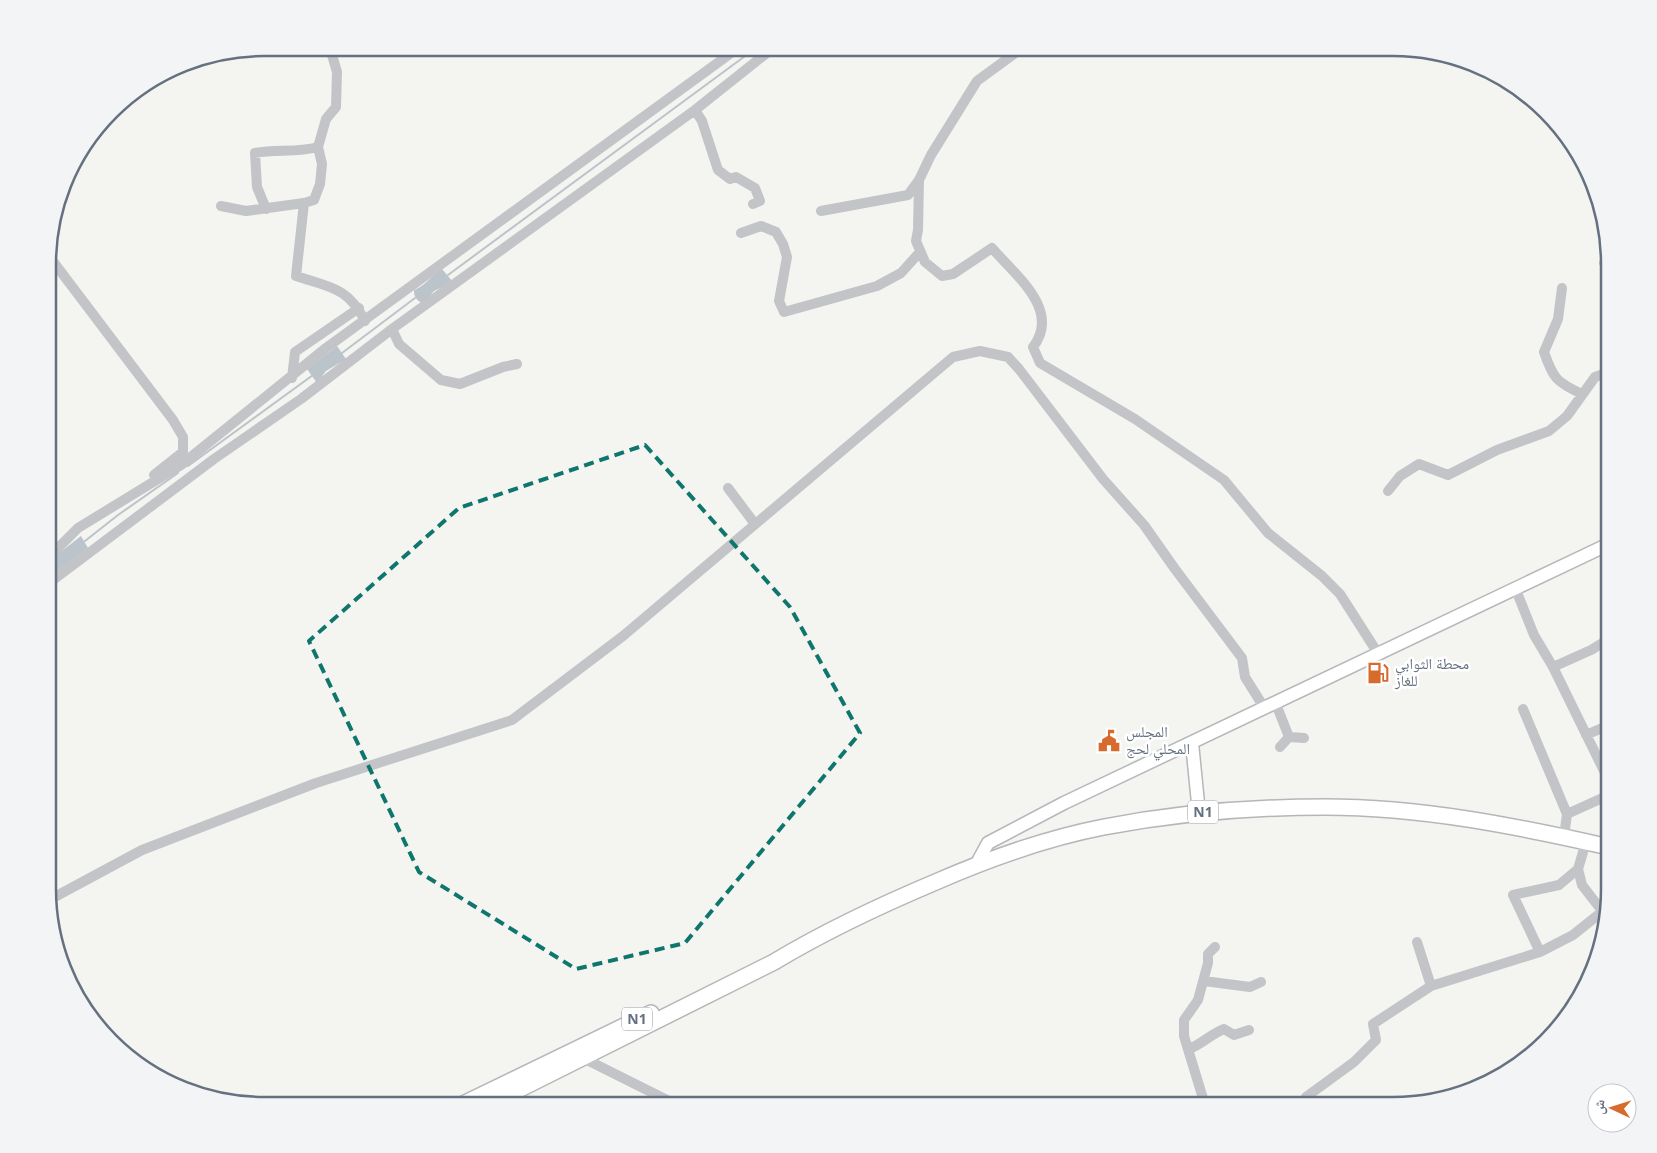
<svg xmlns="http://www.w3.org/2000/svg" width="1657" height="1153" viewBox="0 0 1657 1153" font-family="'Open Sans','Noto Naskh Arabic',sans-serif">
<style>
.water{fill:#bbc4ca}
.lines{fill:none;stroke-linecap:round;stroke-linejoin:round}
.stream{stroke:#bbc4ca;stroke-width:2}
.major-casing{stroke:#b5b7bb;stroke-width:15}
.highway-casing{stroke:#b4b6ba;stroke-width:18}
.minor{stroke:#c2c4c8;stroke-width:10}
.major{stroke:#fff;stroke-width:12}
.highway{stroke:#fff;stroke-width:15}
.marked{fill:none;stroke:#0f766e;stroke-width:4;stroke-dasharray:10 6;stroke-linejoin:round}
.labels{text-anchor:middle;stroke-width:5;stroke-linejoin:round;paint-order:stroke}
.shield{fill:#fff;stroke:#939ba6;stroke-width:1}
.shield-label{font-size:14px;font-weight:bold;fill:#657080}
.poi-label{font-size:15px;fill:#657080;stroke:#fff;text-anchor:start}
.rim{fill:none;stroke:#657080;stroke-width:2.5}
</style>
<rect width="100%" height="100%" fill="#f4f4f0"/>
<path class="water" d="M 442,269 L 453,282 L 434,291 L 423,304 C 417,300 414,298 414,290 C 425,286 432,275 442,269 Z
M 337,346 L 346,359 L 326,371 L 317,383 L 307,369 Z
M 81,536 L 88,548 L 49,577 L 49,561 Z"/>
<g class="lines">
<path class="stream" d="M 448,275 L 756,48
M 342,353 L 415,298
M 188,466 L 313,375
M 85,541 L 118,515 L 178,473"/>
<g class="major-casing">
<path id="major" d="M 1192,743 L 1199,813
M 976,865 L 988,843 L 1064,803 L 1609,544"/>
</g>
<g class="highway-casing">
<path id="highway" d="M 461,1105 L 651,1013
M 488,1105 L 774,962 C 827,930 881,905 938,881 C 991,858 1047,838 1104,827 C 1177,813 1250,807 1325,807 C 1421,807 1516,826 1609,847"/>
</g>
<path class="minor" d="M 330,48 L 337,72 L 336,107 L 326,119 L 318,147 L 322,164 L 320,184 L 314,200 L 304,203 L 296,276 C 329,287 348,287 365,321
M 1022,48 L 977,81 L 931,155 L 919,180 L 918,230 L 916,241 L 925,262 L 942,276 L 953,274 L 992,248 C 1014,274 1062,310 1033,347 L 1040,363 L 1135,419 L 1224,480 L 1268,533 L 1322,576 L 1340,594 L 1379,655
M 695,110 L 702,121 L 718,170 L 730,179 L 736,177 L 755,188 L 760,201 L 753,204
M 221,206 L 246,211 L 304,203
M 266,209 L 257,187 L 255,153 C 277,149 296,153 318,147
M 821,211 L 908,195 L 919,180
M 741,233 L 761,226 L 776,232 L 783,244 L 787,257 L 779,301 L 784,312 L 877,286 L 901,273 L 920,252
M 49,256 L 173,420 L 183,437 L 183,452 L 154,475
M 1604,263 L 1609,261
M 1562,288 L 1558,319 L 1544,352 C 1553,378 1556,382 1582,394
M 392,329 L 399,344 L 441,380 L 460,384 L 503,367 L 517,364
M 292,378 L 295,352 L 359,308
M 728,488 L 755,524
M 1388,491 L 1400,476 L 1419,464 L 1448,475 L 1497,450 L 1549,431 L 1567,416 L 1595,377 L 1609,372
M 49,557 L 78,528 L 181,465 L 326,348 L 738,48
M 49,583 L 214,459 L 301,399 L 392,329 L 695,110 L 773,48
M 1516,590 L 1534,635 L 1553,667 L 1609,781
M 1553,667 L 1591,650 L 1609,639
M 1276,704 L 1289,737 L 1280,747
M 1523,709 L 1567,814 L 1564,837
M 1586,735 L 1609,725
M 1289,737 L 1304,738
M 1567,814 L 1609,795
M 1586,842 L 1578,869 L 1582,885 L 1606,916
M 49,900 L 142,850 L 316,783 L 512,720 L 623,636 L 953,357 L 980,351 L 1008,357 L 1019,369 L 1103,479 L 1144,525 L 1175,569 L 1242,658 L 1245,677 L 1265,709
M 1417,942 L 1431,986 L 1540,952 L 1573,935 L 1603,911
M 1540,952 L 1513,895 L 1559,885 L 1578,869
M 1204,981 L 1250,987 L 1261,982
M 1189,1049 C 1202,1044 1211,1034 1224,1029 L 1234,1035 L 1249,1030
M 583,1058 L 677,1105
M 1205,1105 L 1184,1036 L 1184,1020 L 1198,1000 L 1208,963 L 1208,954 L 1215,947
M 1303,1105 L 1306,1097 L 1354,1062 L 1376,1040 L 1373,1024 L 1431,986"/>
<use href="#major" class="major"/>
<use href="#highway" class="highway"/>
</g>
<path class="marked" d="M 645,445 L 790,607 L 860,733 L 685,943 L 576,969 L 419,872 L 309,641 L 459,508 Z"/>
<defs>
<g id="fuel-bare" transform="scale(1.725)"><path d="M-5.5-6h7V0h2V4h1.3V-2.5L3-4.5l.8-.8L6-3V5H2.5V1h-1V6h-7ZM-4.2-4.7v3.2H.2V-4.7Z" fill="#d76b2d" stroke="#fff" stroke-width="2.5" paint-order="stroke"/></g>
<g id="civic-bare" transform="scale(1.725)"><path d="M-.6-6.5H3V-4.5H.6V-3L4-1V1h2V6H-6V1h2V-1L-.6-3ZM-1.2 2.5V6h2.4V2.5Z" fill="#d76b2d" stroke="#fff" stroke-width="2.5" paint-order="stroke"/></g>
</defs>
<g fill-rule="evenodd">
<use href="#fuel-bare" x="1378" y="673"/>
<use href="#civic-bare" x="1109" y="741"/>
</g>
<g class="labels">
<g class="shield">
<rect x="1188" y="800.5" width="30" height="23" rx="4"/>
<rect x="622" y="1007.5" width="30" height="23" rx="4"/>
</g>
<g class="shield-label">
<text x="1203" y="817">N1</text>
<text x="637" y="1024">N1</text>
</g>
<g class="poi-label">
<text x="1395" y="669">محطة الثوابي<tspan x="1395" dy="17">للغاز</tspan></text>
<text x="1126" y="737">المجلس<tspan x="1126" dy="17">المحلي لحج</tspan></text>
</g>
</g>
<path d="M0 0H1657V1153H0ZM264 56H1393A208 208 0 0 1 1601 264V889A208 208 0 0 1 1393 1097H264A208 208 0 0 1 56 889V264A208 208 0 0 1 264 56Z" fill="#f3f4f5" fill-rule="evenodd"/>
<path class="rim" d="M264 56H1393A208 208 0 0 1 1601 264V889A208 208 0 0 1 1393 1097H264A208 208 0 0 1 56 889V264A208 208 0 0 1 264 56Z"/>
<g transform="translate(1612 1108) rotate(274)"><circle r="24" fill="#ffffff" stroke="#c1c6cc"/>
<path d="M0-4L9 19L0 12L-9 19Z" fill="#d76b2d"/>
<text y="-8" font-size="14" font-weight="bold" text-anchor="middle" fill="#657080">ش</text>
</g>
</svg>
